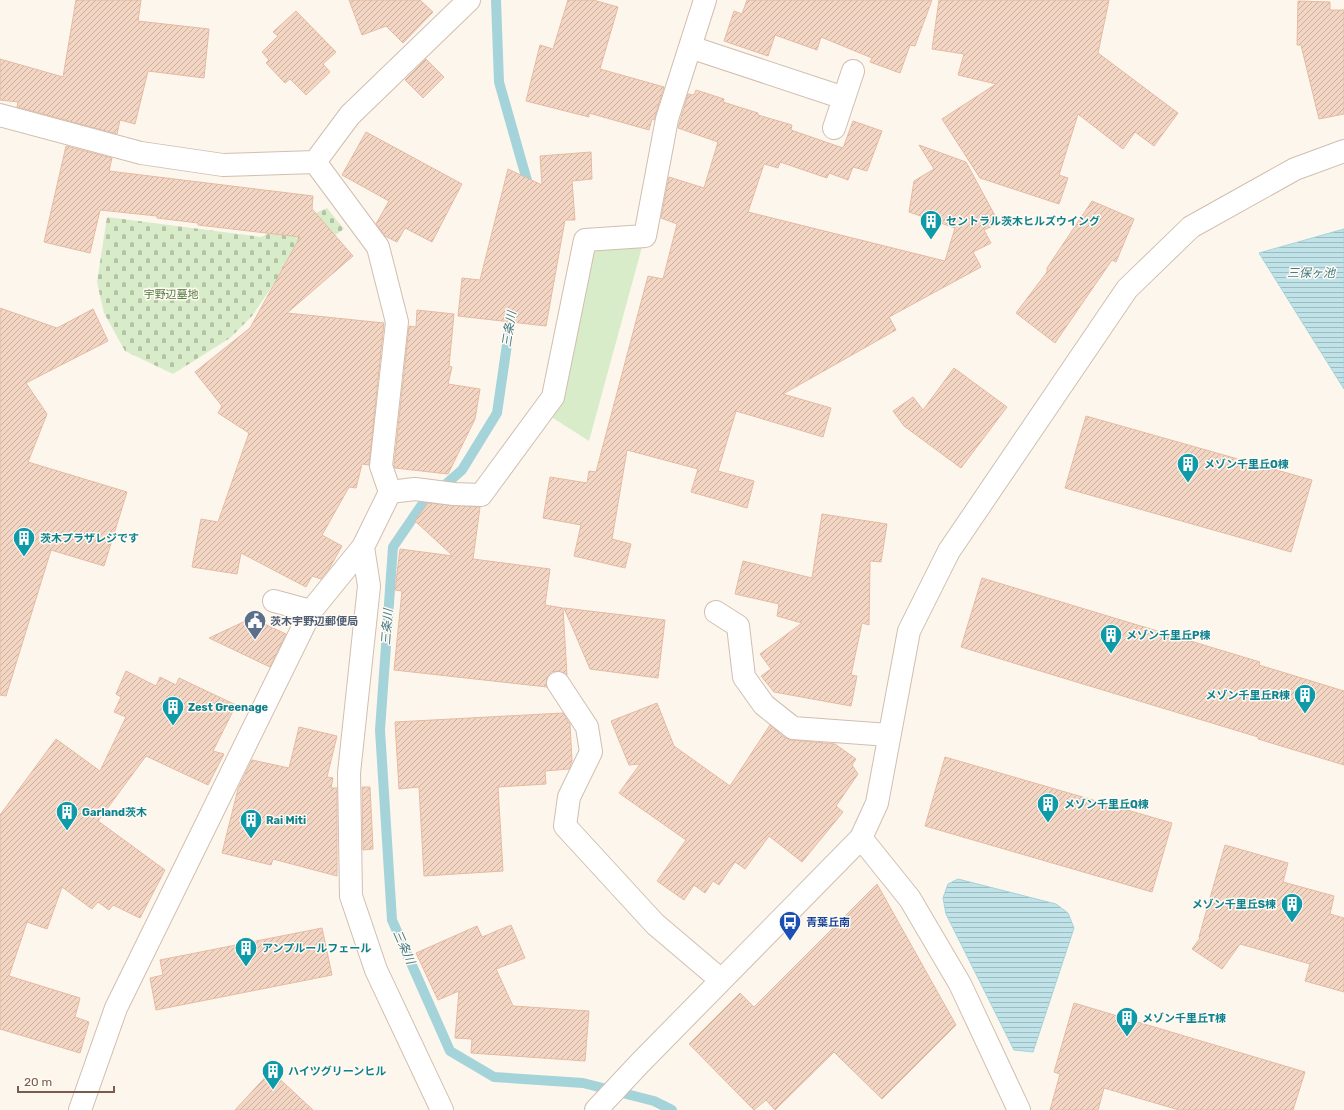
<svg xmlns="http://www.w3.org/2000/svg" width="1344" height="1110" viewBox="0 0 1344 1110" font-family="Rubik,'Noto Sans JP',sans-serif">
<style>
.green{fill:#d8ecc9}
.cemetery{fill:url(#cemetery-stones)}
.water{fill:url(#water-rules);stroke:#a5d3da}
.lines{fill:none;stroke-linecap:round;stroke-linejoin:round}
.stream{stroke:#a5d3da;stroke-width:10}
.building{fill:url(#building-hatch);stroke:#e6bba3}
.minor-casing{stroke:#d1beb0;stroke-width:24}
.minor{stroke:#fff;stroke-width:22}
.labels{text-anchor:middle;stroke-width:3;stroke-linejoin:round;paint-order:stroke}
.culture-label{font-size:11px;font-weight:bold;fill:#0d838f;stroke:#fffaf3;text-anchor:start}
.park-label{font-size:11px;fill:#537a41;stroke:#fffaf3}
.service-label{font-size:11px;font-weight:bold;fill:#4e5e75;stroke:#fffaf3;text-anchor:start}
.transit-label{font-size:11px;font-weight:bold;fill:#164399;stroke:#fffaf3;text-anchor:start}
.water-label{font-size:12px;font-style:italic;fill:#437c86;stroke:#fffaf3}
</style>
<defs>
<pattern id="cemetery-stones" width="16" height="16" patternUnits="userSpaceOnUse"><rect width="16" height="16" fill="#d8ecc9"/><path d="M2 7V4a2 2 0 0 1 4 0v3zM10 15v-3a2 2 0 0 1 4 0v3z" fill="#b4c2a5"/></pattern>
<pattern id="water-rules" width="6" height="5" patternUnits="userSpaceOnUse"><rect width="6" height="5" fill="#bfe3e8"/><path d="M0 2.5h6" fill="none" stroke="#a0bbbe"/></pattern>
<pattern id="building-hatch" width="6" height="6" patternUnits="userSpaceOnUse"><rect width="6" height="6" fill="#f3d5c3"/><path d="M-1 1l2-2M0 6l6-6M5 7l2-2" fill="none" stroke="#cab0a1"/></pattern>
</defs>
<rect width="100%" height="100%" fill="#fdf6ec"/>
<path class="green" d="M 645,236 L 589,441 L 542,411 L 585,240 Z"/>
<path class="cemetery" d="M 327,208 L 344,229 L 282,272 L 252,316 L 230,338 L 173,374 L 125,351 L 104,313 L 97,282 L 107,217 L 261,237 Z"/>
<path class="water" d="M 1344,229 L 1344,389 L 1259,253 Z
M 958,879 L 1056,904 L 1068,913 L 1074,928 L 1033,1052 L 1014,1050 L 946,914 L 943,898 L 948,884 Z"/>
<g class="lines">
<path class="stream" d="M 496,0 L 499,82 L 530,191
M 512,310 L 497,413 L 462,470 L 421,506 L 393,547 L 380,730 L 392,920 L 450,1051 L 494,1077 L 583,1083 L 654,1101 L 672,1110"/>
</g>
<path class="building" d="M 76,0 L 141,0 L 138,21 L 209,29 L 204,78 L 148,71 L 135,124 L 120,120 L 117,134 L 17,107 L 18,102 L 0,100 L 0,59 L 63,77 Z
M 349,0 L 420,0 L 433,12 L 403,43 L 386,26 L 362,35 Z
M 568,0 L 593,0 L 618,7 L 600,69 L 664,87 L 654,120 L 652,119 L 649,130 L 589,113 L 589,117 L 526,101 L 540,45 L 553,49 Z
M 747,0 L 932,0 L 915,46 L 910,45 L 900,73 L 870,62 L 872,58 L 821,37 L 817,50 L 775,35 L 768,56 L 724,41 L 734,11 L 742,14 Z
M 939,0 L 1109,0 L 1098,53 L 1178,113 L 1154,146 L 1135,132 L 1123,149 L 1078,114 L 1059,175 L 1068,178 L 1059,204 L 980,178 L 942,119 L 996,84 L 958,75 L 964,54 L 932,49 Z
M 1298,1 L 1330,2 L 1330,10 L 1344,10 L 1344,114 L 1319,119 L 1301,45 L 1297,45 Z
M 296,11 L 336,52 L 323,64 L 330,72 L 306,95 L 290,79 L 285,83 L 266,63 L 269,60 L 262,52 L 278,36 L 273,32 Z
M 426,59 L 444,77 L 423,98 L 405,80 Z
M 696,90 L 724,99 L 723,102 L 758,113 L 758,115 L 792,125 L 791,130 L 843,148 L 853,121 L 882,131 L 867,171 L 853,167 L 848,180 L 829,173 L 827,178 L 780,162 L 778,168 L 764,164 L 748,212 L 945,261 L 955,228 L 909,212 L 914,181 L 934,169 L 919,145 L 966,162 L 999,223 L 984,230 L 991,243 L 973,252 L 981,267 L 889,317 L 896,330 L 783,394 L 831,408 L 823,437 L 736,411 L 718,471 L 754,481 L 747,508 L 691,492 L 698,469 L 627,450 L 612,539 L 631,544 L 625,568 L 574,556 L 581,525 L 543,518 L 550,477 L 587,483 L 589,471 L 596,472 L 648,276 L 663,279 L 677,224 L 661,218 L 669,177 L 704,188 L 718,142 L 678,128 L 688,94 L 694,95 Z
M 366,132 L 462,184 L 432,242 L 405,228 L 397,242 L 385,236 L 376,224 L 389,201 L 342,175 Z
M 66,146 L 112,158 L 109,171 L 313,196 L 312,209 L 353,256 L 287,313 L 384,323 L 369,465 L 362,464 L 356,488 L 349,487 L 322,535 L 342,546 L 329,569 L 321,579 L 312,576 L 306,587 L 241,553 L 237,574 L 192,567 L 201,519 L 218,522 L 249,433 L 218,413 L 222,406 L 195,372 L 250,328 L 300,237 L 198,225 L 198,223 L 157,218 L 157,216 L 100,210 L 90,253 L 44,242 Z
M 591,152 L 592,179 L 572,181 L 575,220 L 565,220 L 546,326 L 458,316 L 462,278 L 480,280 L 508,169 L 542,185 L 540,156 Z
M 1092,201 L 1134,219 L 1116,262 L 1112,260 L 1055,343 L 1016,313 L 1047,272 L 1047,268 Z
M 0,308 L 57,328 L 93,309 L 108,341 L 26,383 L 47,414 L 28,462 L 127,492 L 104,566 L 51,550 L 6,696 L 0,695 Z
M 417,310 L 454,314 L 449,366 L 452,367 L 448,384 L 480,389 L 475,419 L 448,474 L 395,468 L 394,465 L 409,326 L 416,327 Z
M 954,368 L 1007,407 L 961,468 L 904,426 L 893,411 L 913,397 L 923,410 Z
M 1086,416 L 1312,480 L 1291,552 L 1065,488 Z
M 428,503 L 480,507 L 473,559 L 550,569 L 545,605 L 563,608 L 567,675 L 558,671 L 551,672 L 547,678 L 547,687 L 394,670 L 402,591 L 395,590 L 400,549 L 453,556 L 415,521 Z
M 822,514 L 887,524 L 881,562 L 870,561 L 869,625 L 862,623 L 851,675 L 857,676 L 851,706 L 774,692 L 761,676 L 771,669 L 760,654 L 802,623 L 777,616 L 779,604 L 735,594 L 743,561 L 812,578 Z
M 982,578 L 1260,662 L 1259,665 L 1344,691 L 1344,765 L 1258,739 L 1258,737 L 961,647 Z
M 564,608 L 665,620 L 658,678 L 590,669 Z
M 252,618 L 286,634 L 270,667 L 209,638 Z
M 126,671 L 156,686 L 160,677 L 176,685 L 179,678 L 236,705 L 213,751 L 224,754 L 208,785 L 146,756 L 98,821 L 165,870 L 140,918 L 113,905 L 109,910 L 98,902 L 92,909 L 62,887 L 47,929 L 27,922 L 9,976 L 80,998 L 75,1017 L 89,1022 L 80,1053 L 0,1029 L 0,815 L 56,739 L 100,771 L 126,717 L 114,712 L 121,697 L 116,694 Z
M 657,703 L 674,746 L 730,786 L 770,725 L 785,738 L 792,740 L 835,744 L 856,759 L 852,765 L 858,774 L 836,806 L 843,812 L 802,862 L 769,836 L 745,869 L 735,862 L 719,885 L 713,881 L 705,893 L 694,885 L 684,900 L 657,881 L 686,840 L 619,793 L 640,764 L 629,765 L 611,721 Z
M 563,713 L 570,724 L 572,761 L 569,769 L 545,771 L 546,784 L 498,787 L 503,871 L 424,876 L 419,787 L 399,789 L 395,722 Z
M 299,727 L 337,736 L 327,777 L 333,778 L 331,788 L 337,788 L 337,876 L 273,859 L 271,865 L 222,853 L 238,789 L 252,760 L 289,768 Z
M 945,757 L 1172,823 L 1152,892 L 925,826 Z
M 362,787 L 370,787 L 373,849 L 363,850 Z
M 1225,845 L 1288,863 L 1283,882 L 1334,896 L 1330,914 L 1344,918 L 1344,992 L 1305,981 L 1310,964 L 1240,944 L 1222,969 L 1192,949 L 1200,938 L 1199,937 Z
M 877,884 L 956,1025 L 882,1099 L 834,1052 L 775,1110 L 766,1100 L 754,1110 L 689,1044 L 740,993 L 754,1007 Z
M 511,925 L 525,958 L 496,969 L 513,1006 L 589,1011 L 585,1061 L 471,1053 L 472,1039 L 455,1038 L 459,991 L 438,1000 L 416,953 L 477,926 L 482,937 Z
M 322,928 L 332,975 L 156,1010 L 150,978 L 163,975 L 160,960 Z
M 1074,1003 L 1305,1072 L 1293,1110 L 1179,1110 L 1104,1088 L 1098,1110 L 1050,1110 L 1060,1074 L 1054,1072 Z
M 271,1071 L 313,1110 L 235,1110 Z"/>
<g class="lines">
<g class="minor-casing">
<path id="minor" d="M 690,47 L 844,98
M 0,115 L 141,153 L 223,165 L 315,162
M 834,128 L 853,71
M 315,162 L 350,115 L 469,0
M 390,492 L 415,489 L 454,494 L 481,495 L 553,397 L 585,240 L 645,236 L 667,119 L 705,0
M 363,547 L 369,586 L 349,773 L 351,896 L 376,970 L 442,1110
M 274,601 L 311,611
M 716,612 L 738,626 L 744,677 L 764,705 L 793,728 L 889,735
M 558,683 L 587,727 L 591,752 L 569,797 L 565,826 L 655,924 L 721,980
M 861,838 L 910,899 L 960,984 L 1019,1110
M 80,1110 L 116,1008 L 311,611 L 363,547 L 390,492 L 381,466 L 397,322 L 378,247 L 315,162
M 596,1110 L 640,1063 L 861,838 L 877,803 L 909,631 L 949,551 L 1127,289 L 1191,227 L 1295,169 L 1344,151"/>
</g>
<use href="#minor" class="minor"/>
</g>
<defs>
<g id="building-pin" transform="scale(1.15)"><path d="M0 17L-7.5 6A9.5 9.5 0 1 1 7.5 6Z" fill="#0f9aa8" stroke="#fffaf3"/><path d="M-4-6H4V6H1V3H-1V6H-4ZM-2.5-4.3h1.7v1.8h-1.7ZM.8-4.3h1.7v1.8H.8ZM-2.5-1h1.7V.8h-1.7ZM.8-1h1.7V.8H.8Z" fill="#fff"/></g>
<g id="civic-pin" transform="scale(1.15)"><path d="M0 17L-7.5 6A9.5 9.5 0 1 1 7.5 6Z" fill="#5c6f8a" stroke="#fffaf3"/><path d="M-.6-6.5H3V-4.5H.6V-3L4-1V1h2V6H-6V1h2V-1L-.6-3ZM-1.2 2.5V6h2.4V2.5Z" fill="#fff"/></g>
<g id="bus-pin" transform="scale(1.15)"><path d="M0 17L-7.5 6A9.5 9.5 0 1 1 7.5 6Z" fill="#1a4fb4" stroke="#fffaf3"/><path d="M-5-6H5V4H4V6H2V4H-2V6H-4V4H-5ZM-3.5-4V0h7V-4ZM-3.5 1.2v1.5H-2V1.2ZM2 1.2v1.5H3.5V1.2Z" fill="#fff"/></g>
</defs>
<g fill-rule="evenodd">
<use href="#building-pin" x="931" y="221"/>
<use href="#building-pin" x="1188" y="464"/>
<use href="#building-pin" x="24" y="538"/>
<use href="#civic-pin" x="255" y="621"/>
<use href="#building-pin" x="1111" y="635"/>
<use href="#building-pin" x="1305" y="695"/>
<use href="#building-pin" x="173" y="707"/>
<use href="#building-pin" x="1048" y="804"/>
<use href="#building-pin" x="67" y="812"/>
<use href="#building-pin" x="251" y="820"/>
<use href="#building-pin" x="1292" y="904"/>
<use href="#bus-pin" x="790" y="922"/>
<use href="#building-pin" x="246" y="948"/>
<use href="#building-pin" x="1127" y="1018"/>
<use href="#building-pin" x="273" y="1071"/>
</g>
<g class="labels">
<g class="culture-label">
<text x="946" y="225">セントラル茨木ヒルズウイング</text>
<text x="1204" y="468">メゾン千里丘O棟</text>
<text x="40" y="542">茨木プラザレジです</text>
<text x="1126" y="639">メゾン千里丘P棟</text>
<text x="1290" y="699" text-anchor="end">メゾン千里丘R棟</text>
<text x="188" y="711">Zest Greenage</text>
<text x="1064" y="808">メゾン千里丘Q棟</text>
<text x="82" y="816">Garland茨木</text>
<text x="266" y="824">Rai Miti</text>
<text x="1276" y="908" text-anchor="end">メゾン千里丘S棟</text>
<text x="262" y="952">アンプルールフェール</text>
<text x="1142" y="1022">メゾン千里丘T棟</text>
<text x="288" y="1075">ハイツグリーンヒル</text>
</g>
<g class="park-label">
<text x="171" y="298">宇野辺墓地</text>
</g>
<g class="service-label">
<text x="270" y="625">茨木宇野辺郵便局</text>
</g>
<g class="transit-label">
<text x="806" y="926">青葉丘南</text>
</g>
<g class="water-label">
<text x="1311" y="277">三保ヶ池</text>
<text transform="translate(509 329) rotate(-81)" y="4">三条川</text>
<text transform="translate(387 627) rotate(-86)" y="4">三条川</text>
<text transform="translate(404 947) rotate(66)" y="4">三条川</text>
</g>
</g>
<path d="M18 1086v6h96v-6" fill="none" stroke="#7a5c4d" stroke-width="2"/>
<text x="24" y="1086" font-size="12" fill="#7a5c4d" stroke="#fffaf3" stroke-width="3" paint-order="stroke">20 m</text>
</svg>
